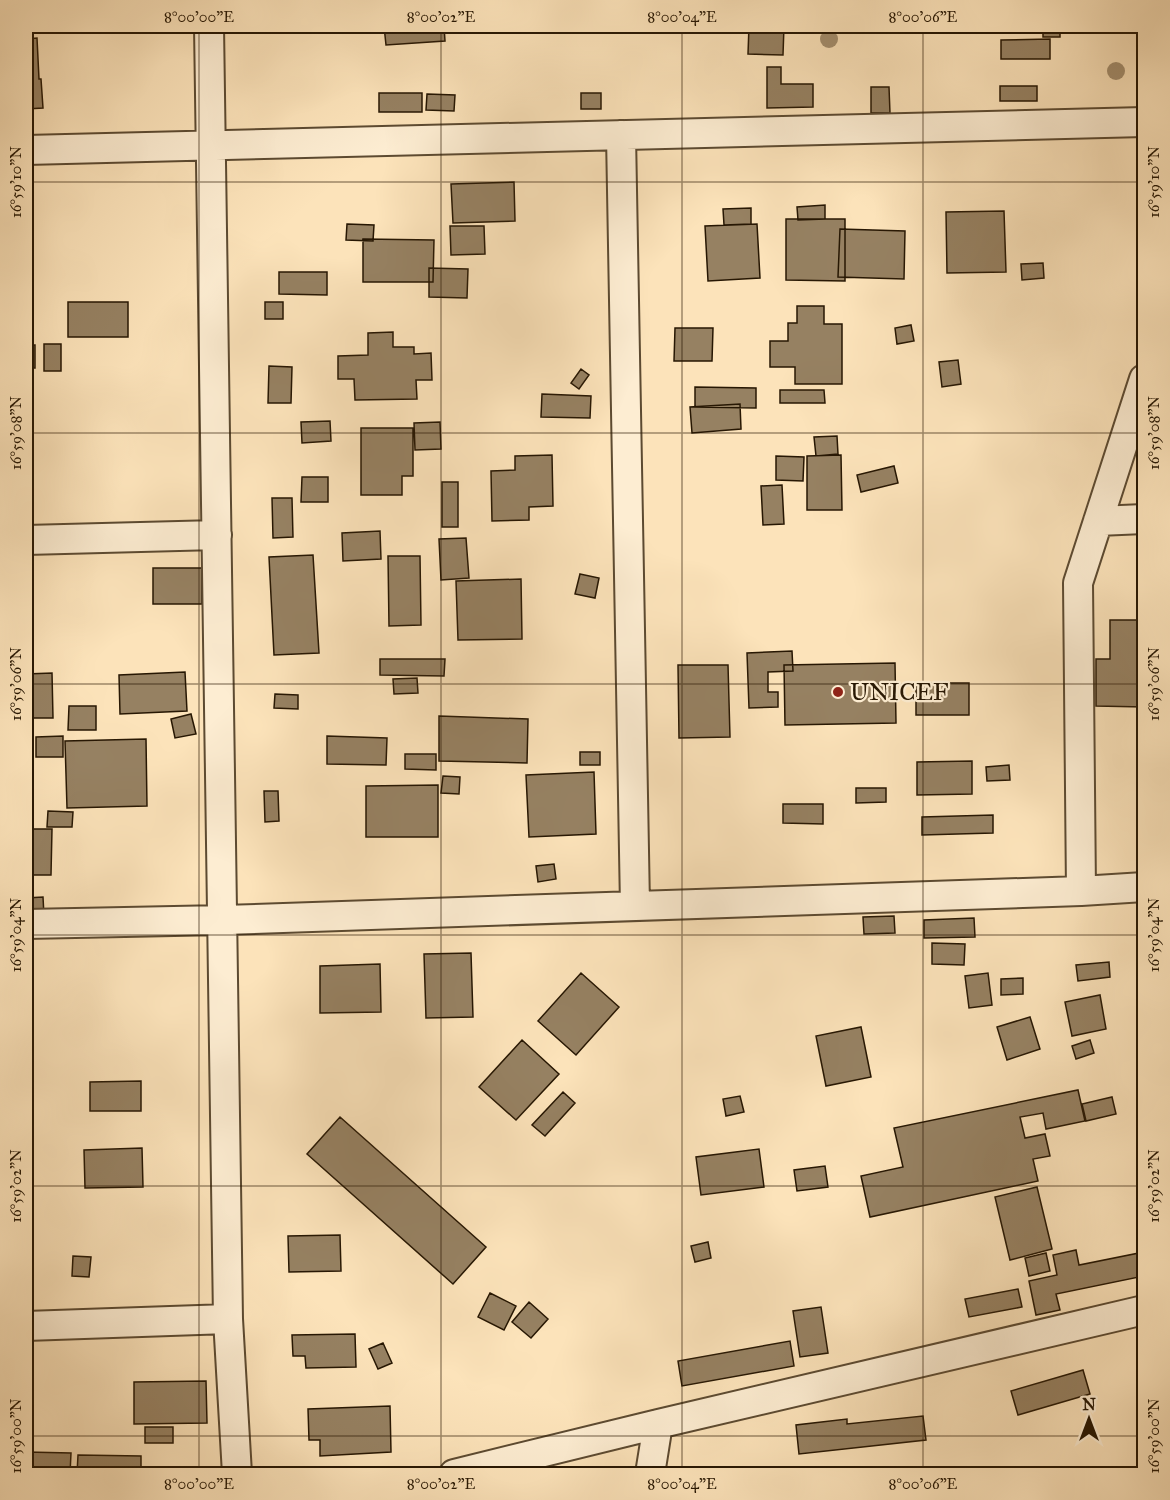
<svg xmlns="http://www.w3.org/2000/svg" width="1170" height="1500" viewBox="0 0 1170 1500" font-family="'IM FELL Great Primer',serif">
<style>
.building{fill:#968162;stroke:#271703;stroke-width:1.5}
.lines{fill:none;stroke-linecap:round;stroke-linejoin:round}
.minor-casing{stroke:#5c4a31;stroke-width:32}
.minor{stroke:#fdedd2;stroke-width:28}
.tree{fill:#a48f6f}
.ticks{fill:none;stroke:#271703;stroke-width:1.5;stroke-opacity:0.45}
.poi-dot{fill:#8f2418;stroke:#fdedd2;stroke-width:2}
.labels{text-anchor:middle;stroke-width:4.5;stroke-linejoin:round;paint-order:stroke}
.poi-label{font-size:24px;fill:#271703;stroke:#fdedd2;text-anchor:start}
.neatline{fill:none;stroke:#271703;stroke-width:2}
.ticks-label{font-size:15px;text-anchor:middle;fill:#271703}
</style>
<rect width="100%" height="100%" fill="#fce3ba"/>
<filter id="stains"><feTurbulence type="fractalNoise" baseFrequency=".00333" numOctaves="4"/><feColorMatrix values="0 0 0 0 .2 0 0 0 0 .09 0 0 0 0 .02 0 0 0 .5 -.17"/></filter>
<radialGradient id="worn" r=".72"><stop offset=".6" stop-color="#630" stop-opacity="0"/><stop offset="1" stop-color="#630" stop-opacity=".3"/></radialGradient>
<path class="building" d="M 384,26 L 444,26 L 445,41 L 386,45 Z
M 706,26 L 746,26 L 746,29 L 706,30 Z
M 749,26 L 784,26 L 783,55 L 748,54 Z
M 1043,26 L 1060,26 L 1060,37 L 1043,37 Z
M 37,38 L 39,79 L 41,79 L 43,108 L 26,109 L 26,39 Z
M 1050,39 L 1050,59 L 1001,59 L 1001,40 Z
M 767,67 L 781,67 L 781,84 L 813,84 L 813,107 L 767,108 Z
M 1000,86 L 1037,86 L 1037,101 L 1000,101 Z
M 871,87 L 889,87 L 890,113 L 871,113 Z
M 379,93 L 422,93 L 422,112 L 379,112 Z
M 581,93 L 601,93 L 601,109 L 581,109 Z
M 427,94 L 455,95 L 454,111 L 426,110 Z
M 514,182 L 515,221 L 453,223 L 451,184 Z
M 825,205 L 825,219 L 798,220 L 797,207 Z
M 751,208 L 751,224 L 724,225 L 723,209 Z
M 1004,211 L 1006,272 L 947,273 L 946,212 Z
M 786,219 L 845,219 L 845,281 L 786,280 Z
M 347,224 L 374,225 L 373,241 L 346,240 Z
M 757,224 L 760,278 L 708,281 L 705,226 Z
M 450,226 L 484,226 L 485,254 L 451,255 Z
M 840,229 L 905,231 L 904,279 L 838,277 Z
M 363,239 L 434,240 L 433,282 L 363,282 Z
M 1043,263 L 1044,278 L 1022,280 L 1021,264 Z
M 429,268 L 468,269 L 467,298 L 429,297 Z
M 279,272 L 327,272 L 327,295 L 279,294 Z
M 68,302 L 128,302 L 128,337 L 68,337 Z
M 265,302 L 283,302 L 283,319 L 265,319 Z
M 797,306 L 824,306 L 824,324 L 842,324 L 842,384 L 795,384 L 795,367 L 770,367 L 770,341 L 788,341 L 788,323 L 797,323 Z
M 911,325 L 914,341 L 897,344 L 895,328 Z
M 675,328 L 713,328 L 712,361 L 674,361 Z
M 393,332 L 393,347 L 414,347 L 414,354 L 431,353 L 432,380 L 416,380 L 417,399 L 355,400 L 354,379 L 338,379 L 338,356 L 368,355 L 368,333 Z
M 44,344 L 61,344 L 61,371 L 44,371 Z
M 26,345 L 35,345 L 35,368 L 26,368 Z
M 958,360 L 961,384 L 942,387 L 939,362 Z
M 269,366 L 292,367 L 291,403 L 268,403 Z
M 581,369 L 589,375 L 579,389 L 571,383 Z
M 695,387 L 756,388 L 756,408 L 695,407 Z
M 780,390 L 824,390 L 825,403 L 780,403 Z
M 542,394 L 591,396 L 590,418 L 541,417 Z
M 740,404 L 741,429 L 692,433 L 690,407 Z
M 330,421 L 331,441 L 302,443 L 301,422 Z
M 440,422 L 441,449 L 415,450 L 414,423 Z
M 361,428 L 413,428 L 413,476 L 402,476 L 402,495 L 361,495 Z
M 837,436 L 838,454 L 816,456 L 814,437 Z
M 552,455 L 553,506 L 529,507 L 529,520 L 492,521 L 491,471 L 515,470 L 515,456 Z
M 841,455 L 842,510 L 807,510 L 807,456 Z
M 776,456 L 804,457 L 803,481 L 776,480 Z
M 894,466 L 898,483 L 861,492 L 857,475 Z
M 302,477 L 328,477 L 328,502 L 301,502 Z
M 442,482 L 458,482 L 458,527 L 442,527 Z
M 782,485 L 784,524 L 763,525 L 761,486 Z
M 272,498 L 292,498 L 293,537 L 273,538 Z
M 380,531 L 381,559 L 343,561 L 342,533 Z
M 466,538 L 469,578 L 441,580 L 439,539 Z
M 313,555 L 319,653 L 274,655 L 269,557 Z
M 388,556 L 420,556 L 421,625 L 389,626 Z
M 153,568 L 202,568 L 202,604 L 153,604 Z
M 580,574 L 599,578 L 595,598 L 575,594 Z
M 521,579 L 522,639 L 458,640 L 456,581 Z
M 1110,620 L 1144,620 L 1144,707 L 1096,706 L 1096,659 L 1110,659 Z
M 792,651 L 793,671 L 768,672 L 768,692 L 778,692 L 778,707 L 749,708 L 747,653 Z
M 380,659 L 445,659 L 444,676 L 380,675 Z
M 895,663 L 896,723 L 785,725 L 784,665 Z
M 678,665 L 728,665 L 730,737 L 679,738 Z
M 185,672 L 187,711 L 120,714 L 119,675 Z
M 52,673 L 53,718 L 26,718 L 26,674 Z
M 417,678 L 418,693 L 394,694 L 393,679 Z
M 916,683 L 969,683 L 969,715 L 916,715 Z
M 275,694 L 298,695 L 298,709 L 274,708 Z
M 69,706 L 96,706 L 96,730 L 68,730 Z
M 191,714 L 196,734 L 175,738 L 171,719 Z
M 439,716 L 528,719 L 527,763 L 439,761 Z
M 63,736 L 63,757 L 36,757 L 36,737 Z
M 327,736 L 387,738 L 386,765 L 327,764 Z
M 146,739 L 147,806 L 67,808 L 65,741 Z
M 580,752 L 600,752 L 600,765 L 580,765 Z
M 405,754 L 436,754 L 436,770 L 405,769 Z
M 972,761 L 972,794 L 917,795 L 917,762 Z
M 1009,765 L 1010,780 L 987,781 L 986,767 Z
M 594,772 L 596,834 L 529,837 L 526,775 Z
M 443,776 L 460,777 L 459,794 L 441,793 Z
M 438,785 L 438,837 L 366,837 L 366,786 Z
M 856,788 L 886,788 L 886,802 L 856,803 Z
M 264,791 L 278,791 L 279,821 L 265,822 Z
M 783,804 L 823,804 L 823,824 L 783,823 Z
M 48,811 L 73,812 L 72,827 L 47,827 Z
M 993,815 L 993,833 L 922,835 L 922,817 Z
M 26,829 L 52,829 L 51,875 L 26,875 Z
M 554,864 L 556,879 L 538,882 L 536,866 Z
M 43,897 L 44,916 L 26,917 L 26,898 Z
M 894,916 L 895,933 L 864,934 L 863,917 Z
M 974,918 L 975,937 L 924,938 L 924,920 Z
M 932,943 L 965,944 L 964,965 L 932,964 Z
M 471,953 L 473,1017 L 426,1018 L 424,954 Z
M 1109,962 L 1110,977 L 1078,981 L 1076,965 Z
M 380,964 L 381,1012 L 320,1013 L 320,966 Z
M 581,973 L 619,1007 L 576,1055 L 538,1021 Z
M 988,973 L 992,1005 L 969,1008 L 965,976 Z
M 1023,978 L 1023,994 L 1001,995 L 1001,979 Z
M 1100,995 L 1106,1029 L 1072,1036 L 1065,1002 Z
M 1030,1017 L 1040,1049 L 1007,1060 L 997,1027 Z
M 861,1027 L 871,1077 L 826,1086 L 816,1036 Z
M 522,1040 L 559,1074 L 516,1120 L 479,1087 Z
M 1090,1040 L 1094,1053 L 1076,1059 L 1072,1046 Z
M 141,1081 L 141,1111 L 90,1111 L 90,1082 Z
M 1078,1090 L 1085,1121 L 1046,1129 L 1043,1113 L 1020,1117 L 1025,1138 L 1045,1134 L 1050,1156 L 1033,1159 L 1038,1181 L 870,1217 L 861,1176 L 903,1167 L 894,1128 Z
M 563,1092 L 575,1103 L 545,1136 L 532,1125 Z
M 740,1096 L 744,1112 L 726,1116 L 723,1099 Z
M 1112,1097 L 1116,1114 L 1086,1121 L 1082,1104 Z
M 340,1117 L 486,1247 L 453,1284 L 307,1154 Z
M 142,1148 L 143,1187 L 85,1188 L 84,1150 Z
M 759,1149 L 764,1187 L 701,1195 L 696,1157 Z
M 825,1166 L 828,1187 L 797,1191 L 794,1170 Z
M 1037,1187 L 1052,1249 L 1010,1260 L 995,1197 Z
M 1144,1217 L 1144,1232 L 1139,1232 L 1138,1218 Z
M 340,1235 L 341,1271 L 289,1272 L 288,1236 Z
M 708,1242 L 711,1258 L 695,1262 L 691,1246 Z
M 1076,1250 L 1079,1265 L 1144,1252 L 1144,1276 L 1056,1294 L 1060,1310 L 1036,1315 L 1029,1281 L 1057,1275 L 1053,1255 Z
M 1046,1253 L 1050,1271 L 1029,1276 L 1025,1258 Z
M 73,1256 L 91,1257 L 89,1277 L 72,1276 Z
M 1018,1289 L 1022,1307 L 969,1317 L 965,1299 Z
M 490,1293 L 516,1306 L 504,1330 L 478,1317 Z
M 529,1302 L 548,1319 L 531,1338 L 512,1322 Z
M 821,1307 L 828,1353 L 800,1357 L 793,1311 Z
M 355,1334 L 356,1367 L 306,1368 L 305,1356 L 293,1356 L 292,1335 Z
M 790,1341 L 794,1366 L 682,1386 L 678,1361 Z
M 383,1343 L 392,1363 L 378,1369 L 369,1349 Z
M 1083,1370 L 1090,1394 L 1018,1415 L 1011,1391 Z
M 206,1381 L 207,1423 L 134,1424 L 134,1382 Z
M 390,1406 L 391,1452 L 320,1456 L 320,1440 L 309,1440 L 308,1409 Z
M 923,1416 L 926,1440 L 799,1454 L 796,1425 L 847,1419 L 847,1424 Z
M 145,1427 L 173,1427 L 173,1443 L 145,1443 Z
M 26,1452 L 71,1453 L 70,1474 L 26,1473 Z
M 78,1455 L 141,1456 L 141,1474 L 77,1474 Z"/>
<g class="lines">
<g class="minor-casing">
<path id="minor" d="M 209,26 L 228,1319 L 237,1474
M 621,135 L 635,906
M 26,150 L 1144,122
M 1098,521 L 1144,519
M 26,540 L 217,535
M 1081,891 L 1078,583 L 1144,379
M 26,924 L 223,920 L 1081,891 L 1144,887
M 26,1326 L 228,1319
M 454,1474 L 658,1424 L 1144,1310
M 650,1474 L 658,1424"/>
</g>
<use href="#minor" class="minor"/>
</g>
<g class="tree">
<circle cx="829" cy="39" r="9"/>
<circle cx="1116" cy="71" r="9"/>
</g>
<path class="ticks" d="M 199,26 L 199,1474M 441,26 L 441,1474M 682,26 L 682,1474M 923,26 L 923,1474M 26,182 L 1144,182M 26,433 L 1144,433M 26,684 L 1144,684M 26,935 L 1144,935M 26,1186 L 1144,1186M 26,1436 L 1144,1436"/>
<circle class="poi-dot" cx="838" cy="692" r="6"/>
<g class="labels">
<g class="poi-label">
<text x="850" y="700">UNICEF</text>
</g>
</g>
<rect width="1170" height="1500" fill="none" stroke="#fce3ba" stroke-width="66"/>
<g transform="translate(1089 1419)" stroke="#fdedd2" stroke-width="4.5" paint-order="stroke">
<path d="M0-4.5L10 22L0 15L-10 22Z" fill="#271703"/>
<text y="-9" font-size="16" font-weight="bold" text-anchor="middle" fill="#271703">N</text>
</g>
<rect x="33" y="33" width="1104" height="1434" class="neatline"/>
<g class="ticks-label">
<text x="199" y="22">8°00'00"E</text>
<text x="441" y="22">8°00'02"E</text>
<text x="682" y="22">8°00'04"E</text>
<text x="923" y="22">8°00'06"E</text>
<text transform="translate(16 182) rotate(-90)" y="5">16°59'10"N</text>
<text transform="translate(1154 182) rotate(-90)" y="5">16°59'10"N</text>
<text transform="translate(16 433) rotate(-90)" y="5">16°59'08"N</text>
<text transform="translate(1154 433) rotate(-90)" y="5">16°59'08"N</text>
<text transform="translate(16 684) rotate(-90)" y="5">16°59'06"N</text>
<text transform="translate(1154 684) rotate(-90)" y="5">16°59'06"N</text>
<text transform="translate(16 935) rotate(-90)" y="5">16°59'04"N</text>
<text transform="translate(1154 935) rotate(-90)" y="5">16°59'04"N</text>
<text transform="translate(16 1186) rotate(-90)" y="5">16°59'02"N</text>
<text transform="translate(1154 1186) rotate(-90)" y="5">16°59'02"N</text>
<text transform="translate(16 1436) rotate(-90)" y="5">16°59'00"N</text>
<text transform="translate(1154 1436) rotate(-90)" y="5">16°59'00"N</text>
<text x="199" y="1489">8°00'00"E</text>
<text x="441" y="1489">8°00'02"E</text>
<text x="682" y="1489">8°00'04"E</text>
<text x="923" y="1489">8°00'06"E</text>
</g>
<rect width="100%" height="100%" filter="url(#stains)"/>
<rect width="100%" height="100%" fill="url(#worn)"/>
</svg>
